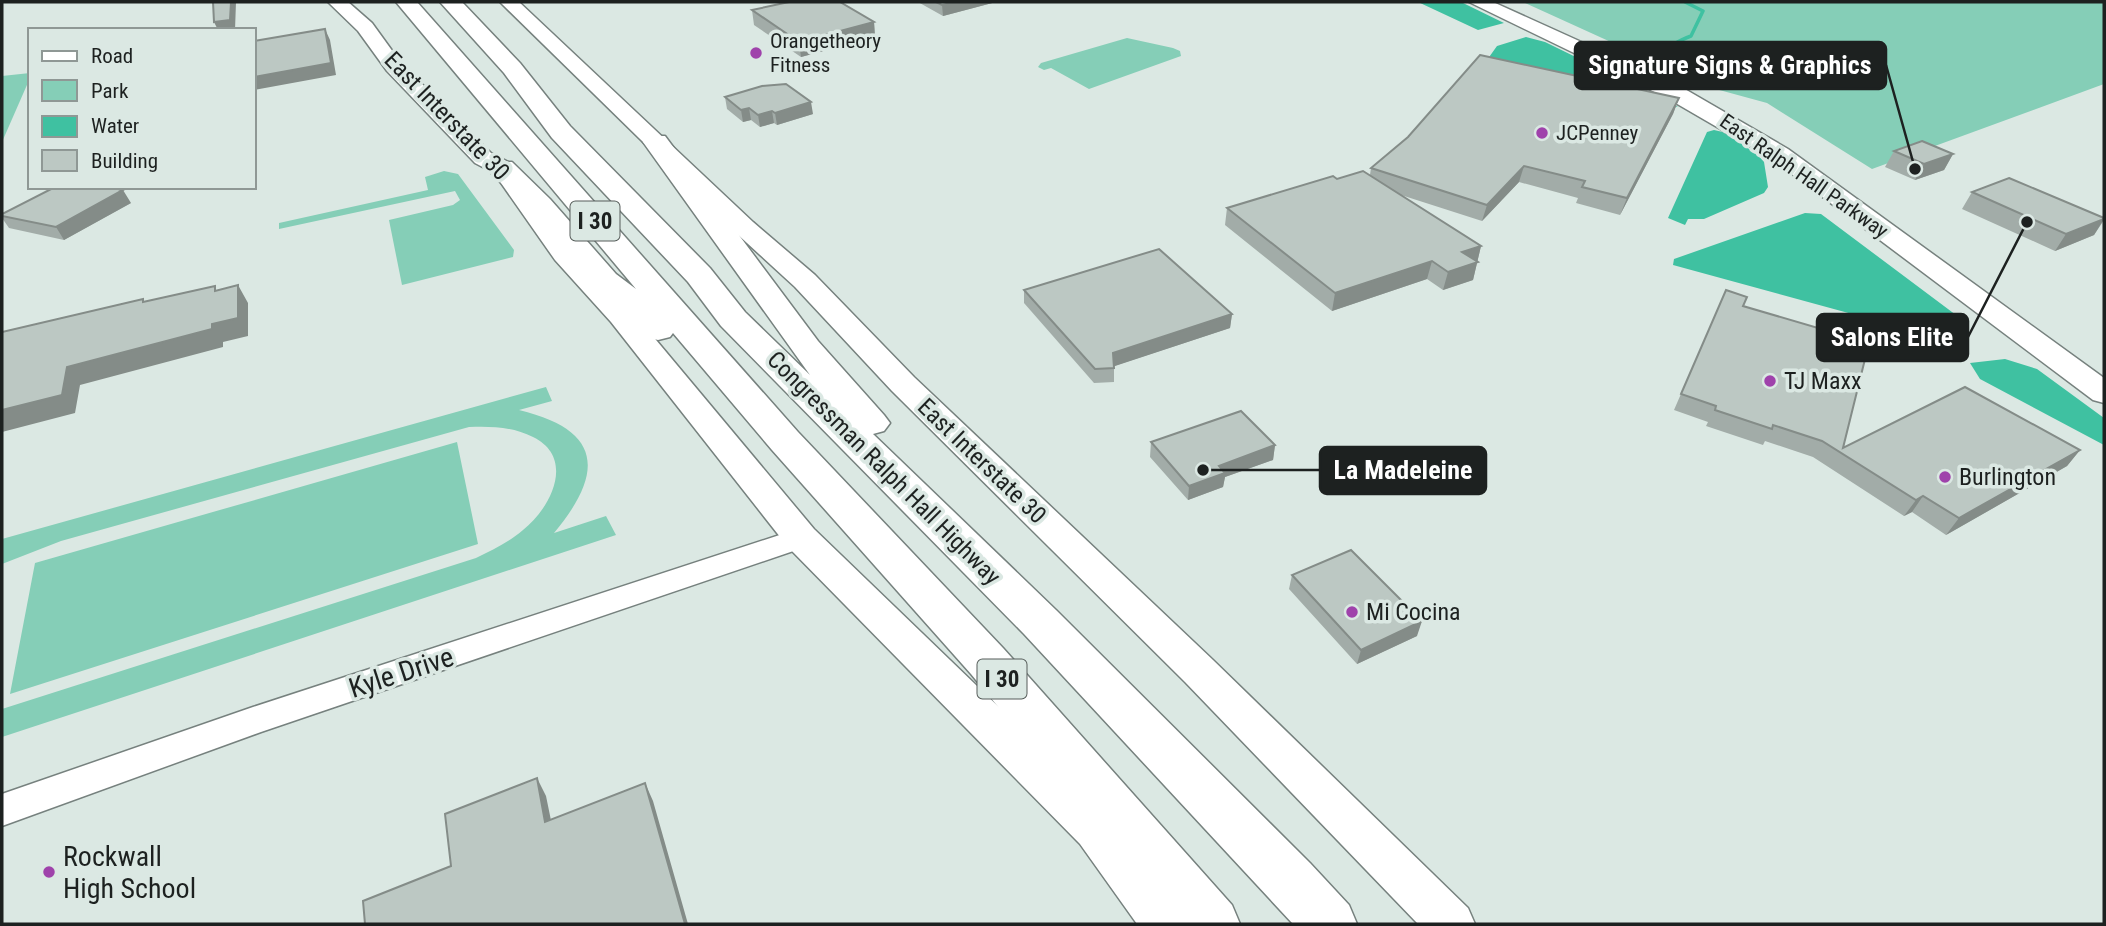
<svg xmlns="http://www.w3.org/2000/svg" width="2106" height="926" viewBox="0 0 2106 926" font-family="'Roboto Condensed',sans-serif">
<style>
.green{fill:#85ceb7}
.water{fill:#3fc1a1}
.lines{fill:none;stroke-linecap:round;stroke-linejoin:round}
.stream{stroke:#3fc1a1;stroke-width:3.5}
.minor-casing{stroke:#76817e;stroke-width:3}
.major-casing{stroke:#76817e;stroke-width:3}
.highway-casing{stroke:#76817e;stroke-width:3}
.minor{fill:#fff;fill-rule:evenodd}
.major{fill:#fff;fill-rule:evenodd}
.highway{fill:#fff;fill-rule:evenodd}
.wall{fill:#a2aca8}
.shaded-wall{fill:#848c88}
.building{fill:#bcc8c3;stroke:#848c88;stroke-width:2}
.poi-dot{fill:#9f42ab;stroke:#dbe8e3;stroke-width:2.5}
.labels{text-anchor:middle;stroke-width:7;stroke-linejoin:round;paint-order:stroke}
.far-poi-label{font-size:21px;fill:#1d2120;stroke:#dbe8e3;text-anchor:start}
.far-street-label{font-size:21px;fill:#1d2120;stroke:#dbe8e3}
.shield{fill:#dbe8e3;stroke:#565d5a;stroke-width:2}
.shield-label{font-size:23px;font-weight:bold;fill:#1d2120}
.street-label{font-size:24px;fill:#1d2120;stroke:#dbe8e3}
.poi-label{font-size:24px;fill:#1d2120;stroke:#dbe8e3;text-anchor:start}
.near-street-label{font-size:28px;fill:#1d2120;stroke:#dbe8e3}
.near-poi-label{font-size:28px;fill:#1d2120;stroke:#dbe8e3;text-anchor:start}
.leader{fill:none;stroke:#1d2120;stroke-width:2.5}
.callout-dot{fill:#1d2120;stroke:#dbe8e3;stroke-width:2.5}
.callout{fill:#1d2120;stroke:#1d2120;stroke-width:2.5}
.callout-label{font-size:26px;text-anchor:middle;font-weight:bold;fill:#fff}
</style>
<rect width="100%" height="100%" fill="#dbe8e3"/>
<path class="green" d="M 1523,2 L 2104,2 L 2104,84 L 1872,169 L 1767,103 L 1712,88 Z
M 1127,38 L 1173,48 L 1180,51 L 1181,56 L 1089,89 L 1051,68 L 1044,70 L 1038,67 L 1041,63 Z
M 30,73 L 30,78 L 2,142 L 2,76 Z
M 444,171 L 458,174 L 514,250 L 513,257 L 402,285 L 389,220 L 453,205 L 460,200 L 455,191 L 279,229 L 279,223 L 428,190 L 425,177 Z
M 546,387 L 552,401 L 519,410 C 602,430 605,472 554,533 L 606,516 L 616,535 L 2,737 L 2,709 L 476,558 C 492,550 509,542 523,530 C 551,508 576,458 533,437 C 513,427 491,426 469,427 L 61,541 L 2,564 L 2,539 Z
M 457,442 L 478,544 L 10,694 L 35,563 Z"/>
<path class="water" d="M 1418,2 L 1461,2 L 1504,23 L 1478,30 Z
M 1526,37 L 1545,42 L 1678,107 L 1663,106 L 1487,60 L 1497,46 Z
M 1714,130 L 1727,133 L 1760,157 L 1764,162 L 1768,187 L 1764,193 L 1704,219 L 1688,219 L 1685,225 L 1668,218 L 1707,132 Z
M 1805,213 L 1821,214 L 1956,315 L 1956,323 L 1916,327 L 1885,323 L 1673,265 L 1674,259 Z
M 2005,359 L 2037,369 L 2104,418 L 2104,445 L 1980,379 L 1970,363 Z"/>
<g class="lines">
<path class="stream" d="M 1644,58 C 1662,54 1673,42 1691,36 L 1703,11 L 1685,2"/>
<g class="minor-casing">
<path id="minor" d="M 801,528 L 811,531 L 815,538 L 811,545 L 261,732 L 2,826 L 2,794 L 253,707 Z"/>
</g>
<g class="major-casing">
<path id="major" d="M 328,2 L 348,2 L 372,23 L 401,63 L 491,153 L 510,163 L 573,248 L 631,310 L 814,529 L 1112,816 L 1182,908 L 1189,924 L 1137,924 L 1080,844 L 788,547 L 611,322 L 555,260 L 494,173 L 475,163 L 387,71 L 358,31 Z
M 500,2 L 519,2 L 753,222 L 815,275 L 914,377 L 1213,660 L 1468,908 L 1475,924 L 1418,924 L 1185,682 L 892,391 L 795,287 L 735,232 Z
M 1469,2 L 1493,2 L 1683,88 L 1788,149 L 2104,378 L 2104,403 L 2093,400 L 1772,159 L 1667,98 Z"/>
</g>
<g class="highway-casing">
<path id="highway" d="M 396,2 L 417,2 L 798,432 L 1003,648 L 1232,905 L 1240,924 L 1177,924 L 971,674 L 772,450 L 673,333 L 670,337 L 658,340 L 646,337 L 617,305 L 594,288 L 530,211 L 492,174 L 488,168 L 492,162 L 512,162 L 550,199 L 616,274 L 636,289 Z
M 440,2 L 462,2 L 520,63 L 570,126 L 710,268 L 745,312 L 810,375 L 643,142 L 647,136 L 665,136 L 818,341 L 884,415 L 890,423 L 884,431 L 873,434 L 1056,610 L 1310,863 L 1349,905 L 1357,924 L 1293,924 L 1024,634 L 721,326 L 688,282 L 552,138 L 504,73 Z"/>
</g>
<use href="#minor" class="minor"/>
<use href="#major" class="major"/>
<use href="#highway" class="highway"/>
</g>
<path class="wall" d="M 918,2 L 996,2 L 943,16 Z
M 752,10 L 874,22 L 875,37 L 801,57 L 754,25 Z
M 725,97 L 813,114 L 777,125 L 774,123 L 760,127 L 751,120 L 743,122 L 727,109 Z
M 1679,98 L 1673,114 L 1620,215 L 1576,203 L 1578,198 L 1519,182 L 1482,221 L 1401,195 L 1481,246 L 1473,280 L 1443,290 L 1427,279 L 1332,311 L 1225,225 L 1227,208 L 1370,175 L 1371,168 Z
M 1894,151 L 1953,154 L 1944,170 L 1915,180 L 1885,167 Z
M 1972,192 L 2104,218 L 2104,220 L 2094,235 L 2055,251 L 1962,209 Z
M 131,203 L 64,240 L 9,228 L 2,218 L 2,214 Z
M 1024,290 L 1232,314 L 1230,328 L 1114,366 L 1114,382 L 1094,383 L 1024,303 Z
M 1719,306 L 1743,306 L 1843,448 L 2080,450 L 2067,466 L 1946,535 L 1912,512 L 1904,516 L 1813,457 L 1765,441 L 1763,445 L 1706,426 L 1708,422 L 1674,410 Z
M 1151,442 L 1275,445 L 1273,460 L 1225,477 L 1223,487 L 1188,500 L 1150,457 Z
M 1292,575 L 1417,636 L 1357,664 L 1289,589 Z"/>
<path class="shaded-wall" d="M 231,2 L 236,2 L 235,30 L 218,30 L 214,22 Z
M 955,2 L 996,2 L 943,16 L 942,5 Z
M 874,22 L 875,37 L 801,57 L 799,42 Z
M 325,29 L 330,40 L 336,75 L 254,90 L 254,77 Z
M 1679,98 L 1673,114 L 1620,215 L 1627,198 Z
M 811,102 L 813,114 L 777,125 L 775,113 Z
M 749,108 L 751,120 L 743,122 L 741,110 Z
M 772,111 L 774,123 L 760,127 L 758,115 Z
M 1953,154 L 1944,170 L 1915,180 L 1924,164 Z
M 1524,166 L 1519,182 L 1482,221 L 1487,205 Z
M 123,190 L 131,203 L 64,240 L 56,227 Z
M 2104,219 L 2094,235 L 2055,251 L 2066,234 Z
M 1481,246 L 1473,280 L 1443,290 L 1448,272 L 1462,252 Z
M 1432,261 L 1427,279 L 1332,311 L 1335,293 Z
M 238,285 L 248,303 L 248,336 L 223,342 L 223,347 L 80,385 L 75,413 L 2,432 L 2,410 L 67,367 L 212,324 Z
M 1232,314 L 1230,328 L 1112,367 L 1113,353 Z
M 1275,445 L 1273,460 L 1225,477 L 1223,487 L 1188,500 L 1189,486 L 1219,466 Z
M 2080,450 L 2067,466 L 1946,535 L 1959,518 Z
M 1923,496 L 1912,512 L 1904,516 L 1916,500 Z
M 1422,621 L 1417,636 L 1357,664 L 1361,650 Z
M 537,778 L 546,796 L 555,840 L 545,822 Z
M 645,783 L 653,801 L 688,924 L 685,924 Z"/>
<path class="building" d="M 213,2 L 231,2 L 230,20 L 214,22 Z
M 789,2 L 840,2 L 874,22 L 799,42 L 752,10 Z
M 936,2 L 955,2 L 942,5 Z
M 325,29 L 331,63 L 254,77 L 254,41 Z
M 1480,55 L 1679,98 L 1627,198 L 1582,187 L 1585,181 L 1524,166 L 1487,205 L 1371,168 L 1408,137 Z
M 786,84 L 811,102 L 775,113 L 772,111 L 758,115 L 749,108 L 741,110 L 725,97 L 762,86 Z
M 1922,141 L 1953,154 L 1924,164 L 1894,151 Z
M 1363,171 L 1481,246 L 1462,252 L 1478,262 L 1448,272 L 1432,261 L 1335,293 L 1227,208 L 1333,176 L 1337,179 Z
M 2009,178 L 2104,218 L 2104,219 L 2066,234 L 1972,192 Z
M 55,187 L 107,187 L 123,190 L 56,227 L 2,216 L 2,214 Z
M 1159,249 L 1232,314 L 1113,353 L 1114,368 L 1095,369 L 1024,290 Z
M 238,285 L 238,318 L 212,324 L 212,329 L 67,367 L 62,395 L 2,410 L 2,332 L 143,299 L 143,302 L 215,286 L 215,291 Z
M 1726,290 L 1747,297 L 1743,306 L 1869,343 L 1843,448 L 1965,387 L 2080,450 L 1959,518 L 1923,496 L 1916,500 L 1822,441 L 1773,425 L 1772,429 L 1715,410 L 1716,406 L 1681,394 Z
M 1241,411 L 1275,445 L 1219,466 L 1225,473 L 1189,486 L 1151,442 Z
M 1351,550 L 1422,621 L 1361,650 L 1292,575 Z
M 537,778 L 545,822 L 645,783 L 685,924 L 365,924 L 363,901 L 451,866 L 445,814 Z"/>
<g class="poi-dot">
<circle cx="756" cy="53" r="7"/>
<circle cx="1542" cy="133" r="7"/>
<circle cx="1770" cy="381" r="7"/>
<circle cx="1945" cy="477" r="7"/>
<circle cx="1352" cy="612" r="7"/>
<circle cx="49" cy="872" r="7"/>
</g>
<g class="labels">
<g class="far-poi-label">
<text x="770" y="48">Orangetheory<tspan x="770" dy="24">Fitness</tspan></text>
<text x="1556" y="140">JCPenney</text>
</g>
<g class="far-street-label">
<text transform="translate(1804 176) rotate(35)" y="7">East Ralph Hall Parkway</text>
</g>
<g class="shield">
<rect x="570.5" y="201.5" width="49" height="39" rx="5"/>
<rect x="977.5" y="659.5" width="49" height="39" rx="5"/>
</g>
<g class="shield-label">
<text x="595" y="229">I 30</text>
<text x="1002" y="687">I 30</text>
</g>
<g class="street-label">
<text transform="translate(447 116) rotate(46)" y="8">East Interstate 30</text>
<text transform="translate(982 461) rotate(44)" y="8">East Interstate 30</text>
<text transform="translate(884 468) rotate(45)" y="8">Congressman Ralph Hall Highway</text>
</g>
<g class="poi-label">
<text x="1784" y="389">TJ Maxx</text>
<text x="1959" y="485">Burlington</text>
<text x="1366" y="620">Mi Cocina</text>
</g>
<g class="near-street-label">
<text transform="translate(401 672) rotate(-18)" y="10">Kyle Drive</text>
</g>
<g class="near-poi-label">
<text x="63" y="866">Rockwall<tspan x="63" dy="32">High School</tspan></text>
</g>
</g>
<path class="leader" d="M1915 169L1886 65M2027 222L1968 337M1203 470L1320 470"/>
<g class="callout-dot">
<circle cx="1915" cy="169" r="7"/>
<circle cx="2027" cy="222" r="7"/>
<circle cx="1203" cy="470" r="7"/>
</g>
<g class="callout">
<rect x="1575" y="42" width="311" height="47" rx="7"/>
<rect x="1817" y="314" width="151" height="47" rx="7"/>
<rect x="1320" y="447" width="166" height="47" rx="7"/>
</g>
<g class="callout-label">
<text x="1730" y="74">Signature Signs &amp; Graphics</text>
<text x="1892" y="346">Salons Elite</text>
<text x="1403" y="479">La Madeleine</text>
</g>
<rect width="2106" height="926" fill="none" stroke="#1d2120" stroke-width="7"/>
<rect x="28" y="28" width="228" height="161" fill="#dbe8e3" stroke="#8f9895" stroke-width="2"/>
<rect x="42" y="51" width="35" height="10" fill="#ffffff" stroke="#8f9895" stroke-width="2"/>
<text x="91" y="63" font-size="21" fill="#1d2120">Road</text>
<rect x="42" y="80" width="35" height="21" fill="#85ceb7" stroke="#8f9895" stroke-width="2"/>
<text x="91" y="98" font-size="21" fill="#1d2120">Park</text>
<rect x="42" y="116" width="35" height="21" fill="#3fc1a1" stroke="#8f9895" stroke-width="2"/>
<text x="91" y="133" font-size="21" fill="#1d2120">Water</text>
<rect x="42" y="150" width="35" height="21" fill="#bcc8c3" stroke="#8f9895" stroke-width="2"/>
<text x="91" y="168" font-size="21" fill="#1d2120">Building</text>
</svg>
